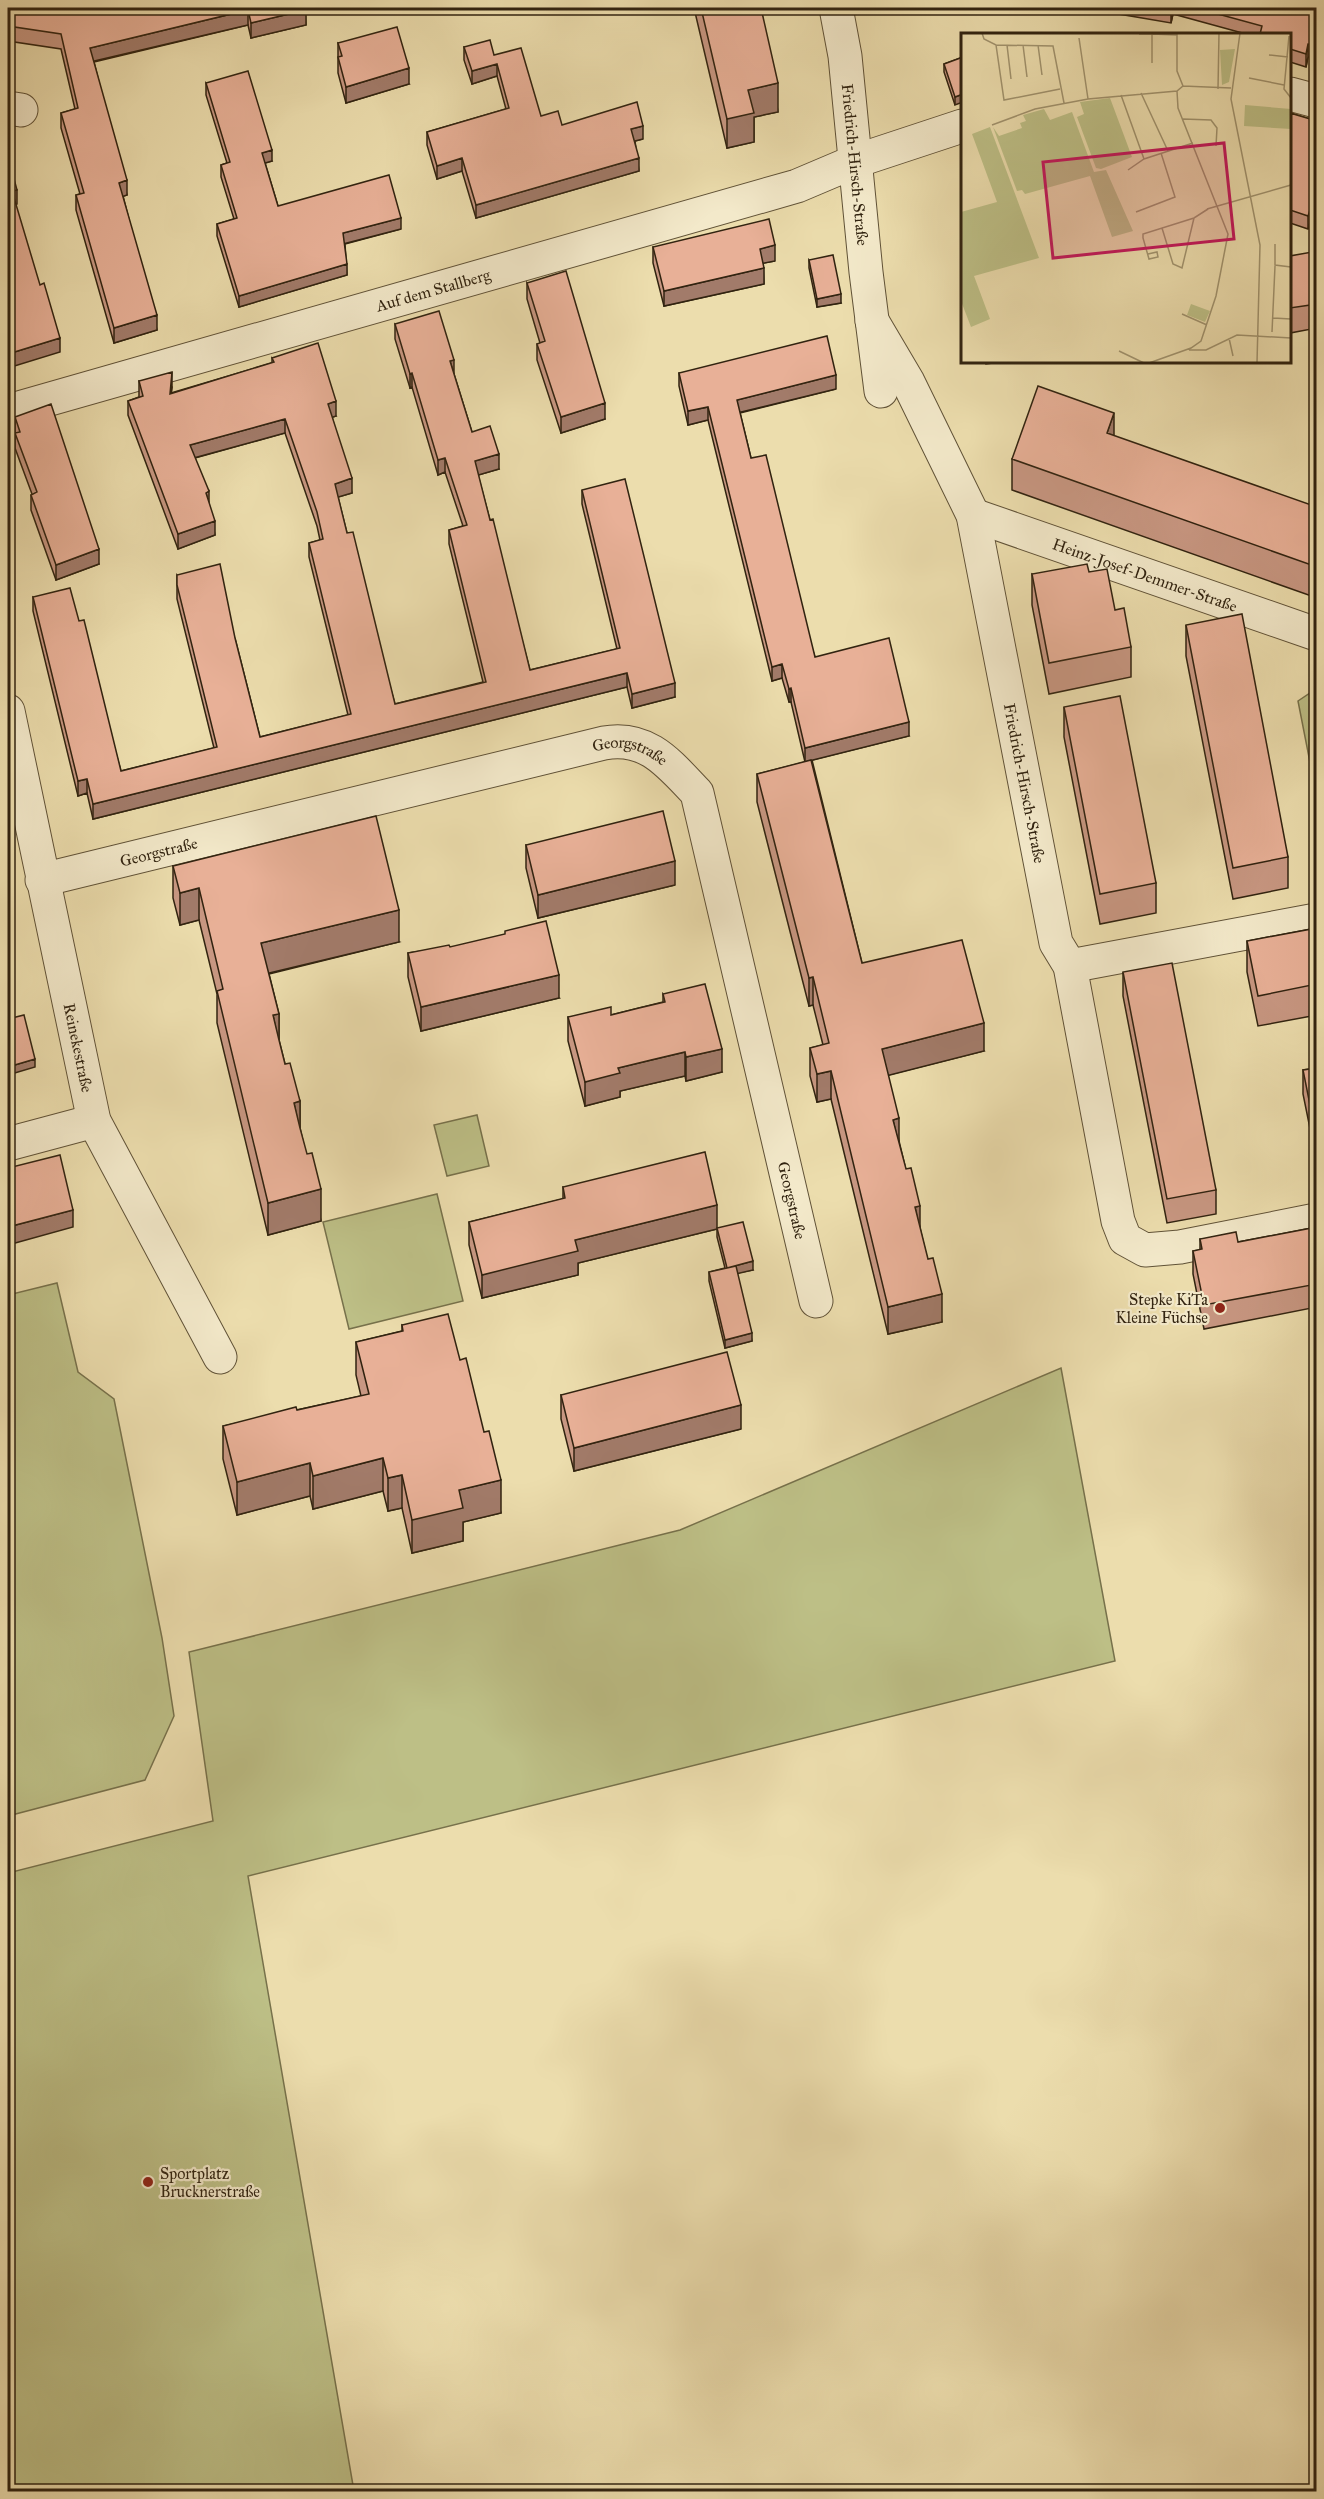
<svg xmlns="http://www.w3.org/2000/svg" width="1324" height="2499" viewBox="0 0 1324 2499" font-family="'IM FELL Great Primer',serif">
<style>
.green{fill:#bdbf86;stroke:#77714b;stroke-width:1.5}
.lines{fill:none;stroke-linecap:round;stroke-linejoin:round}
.street-casing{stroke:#605237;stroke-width:35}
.street{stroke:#f3e9ca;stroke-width:33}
.wall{fill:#c89782;stroke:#312310;stroke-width:1.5}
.shaded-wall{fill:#a27b6a;stroke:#312310;stroke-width:1.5}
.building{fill:#e8b097;stroke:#312310;stroke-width:1.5}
.poi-dot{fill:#8f2418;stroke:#f3e9ca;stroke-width:2}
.labels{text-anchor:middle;stroke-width:4.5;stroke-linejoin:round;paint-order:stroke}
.street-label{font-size:16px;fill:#312310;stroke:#f3e9ca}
.poi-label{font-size:16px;fill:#312310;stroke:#f3e9ca;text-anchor:end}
.inset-road{fill:none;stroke:#a1936e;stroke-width:1.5}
.view{fill:#c2185b;fill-opacity:0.15;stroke:#c2185b;stroke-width:3}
.inset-edge{fill:none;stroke:#312310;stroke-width:3}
</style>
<rect width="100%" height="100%" fill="#ecddad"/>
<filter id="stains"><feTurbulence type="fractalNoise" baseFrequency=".00333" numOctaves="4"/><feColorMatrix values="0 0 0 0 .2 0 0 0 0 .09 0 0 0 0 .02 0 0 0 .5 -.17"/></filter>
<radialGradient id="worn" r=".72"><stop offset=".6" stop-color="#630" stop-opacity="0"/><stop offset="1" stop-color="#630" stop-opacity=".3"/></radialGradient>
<path class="green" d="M 1316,689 L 1316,793 L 1298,701 Z
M 477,1115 L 489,1166 L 447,1176 L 434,1125 Z
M 437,1194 L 463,1301 L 349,1329 L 323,1222 Z
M 57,1283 L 78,1372 L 114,1399 L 162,1638 L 174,1716 L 145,1780 L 8,1816 L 8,1295 Z
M 1061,1368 L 1115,1661 L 248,1876 L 354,2491 L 8,2491 L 8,1873 L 213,1821 L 189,1652 L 680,1530 Z"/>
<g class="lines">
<g class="street-casing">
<g id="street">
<path id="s1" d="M 836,8 L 845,56 L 866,272 L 881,391"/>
<path d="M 1290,94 L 1316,101"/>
<path d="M 8,108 L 21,110"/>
<path id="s2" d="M 872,321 L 908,382 L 973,515 L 1056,943 L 1070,966 L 1118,1221 L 1125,1239 L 1145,1250 L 1180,1247 L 1316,1220"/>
<path id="s3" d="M 8,411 L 797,186 L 856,161 L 962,126"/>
<path id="s4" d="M 973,515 L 1316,634"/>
<path id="s5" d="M 8,711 L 94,1121 L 220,1357"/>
<path id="s6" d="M 42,880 L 604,743 C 648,735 670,765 697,793 L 816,1301"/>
<path d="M 1070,966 L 1316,920"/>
<path d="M 8,1144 L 94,1121"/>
</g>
</g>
<use href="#street" class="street"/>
</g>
<path class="wall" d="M 8,8 L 305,8 L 306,25 L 251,38 L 248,25 L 94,62 L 127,195 L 123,196 L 157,330 L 114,343 L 76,210 L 76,195 L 80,194 L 61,128 L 61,113 L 75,109 L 61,49 L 8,41 Z
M 694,8 L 761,8 L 778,112 L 754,117 L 754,142 L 727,148 Z
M 1119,8 L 1317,8 L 1317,59 L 1308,57 L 1306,67 L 1290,62 L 1290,34 L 1246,34 L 1173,14 L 1171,23 L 1119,14 Z
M 338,43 L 409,84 L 346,103 L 338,73 Z
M 464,47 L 494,55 L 541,116 L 562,125 L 643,139 L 635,141 L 639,171 L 476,218 L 462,171 L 437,179 L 427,145 L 427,132 L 506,109 L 497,76 L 472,84 L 464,60 Z
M 963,57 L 955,105 L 944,72 L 944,64 Z
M 206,83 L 272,161 L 265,163 L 278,206 L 401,229 L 345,244 L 347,275 L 239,307 L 217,236 L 217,224 L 234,219 L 221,177 L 221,165 L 227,163 L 206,95 Z
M 1290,113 L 1317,121 L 1317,209 L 1315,208 L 1308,229 L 1290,223 Z
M 653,247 L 775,261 L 763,263 L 764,284 L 664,306 L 653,263 Z
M 1290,256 L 1317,274 L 1317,328 L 1290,333 Z
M 809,260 L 841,303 L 817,307 L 809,268 Z
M 527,283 L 605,419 L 561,433 L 537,360 L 537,344 L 540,343 L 527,299 Z
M 395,324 L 454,374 L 472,432 L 499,469 L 478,475 L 530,670 L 617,649 L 582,504 L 582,490 L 675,697 L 632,708 L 627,687 L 93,819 L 87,793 L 78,796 L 33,611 L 33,597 L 79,621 L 121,771 L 214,748 L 177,599 L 177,575 L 235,638 L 260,737 L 348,715 L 309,557 L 309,543 L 320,540 L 317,526 L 285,433 L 195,458 L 209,504 L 215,535 L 178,549 L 128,415 L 128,401 L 139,397 L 139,381 L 172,387 L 171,393 L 272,363 L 272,358 L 336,416 L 332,417 L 352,493 L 338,497 L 347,533 L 395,704 L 483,682 L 449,544 L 449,530 L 463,526 L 445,472 L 438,475 L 412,387 L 410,388 L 395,339 Z
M 986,362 L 1001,362 L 986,364 Z
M 679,373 L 836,389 L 740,413 L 751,458 L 815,657 L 909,736 L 812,760 L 862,963 L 984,1051 L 888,1075 L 899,1141 L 920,1228 L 942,1322 L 888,1334 L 831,1099 L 817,1102 L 810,1076 L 810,1048 L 823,1045 L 813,1005 L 809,1006 L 757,802 L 757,774 L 805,762 L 791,702 L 789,702 L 782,678 L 772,681 L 708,420 L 688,425 L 679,386 Z
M 15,417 L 99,564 L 56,580 L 31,510 L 31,495 L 32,494 L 15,448 Z
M 1012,459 L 1317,507 L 1317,598 L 1012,490 Z
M 1032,574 L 1115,610 L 1131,647 L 1131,677 L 1049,694 L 1032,605 Z
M 1186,625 L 1288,857 L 1288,888 L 1233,899 L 1186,656 Z
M 1064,707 L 1156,883 L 1156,913 L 1100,924 L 1064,737 Z
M 526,845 L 675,885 L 538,918 L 526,868 Z
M 173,866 L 399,942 L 269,974 L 279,1014 L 279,1040 L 285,1064 L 300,1101 L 300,1128 L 321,1221 L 268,1235 L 217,1023 L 217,994 L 199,920 L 180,925 L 173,898 Z
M 1317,928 L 1317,1015 L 1258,1026 L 1247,972 L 1247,941 Z
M 450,947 L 559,998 L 421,1031 L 408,977 L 408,953 Z
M 1123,972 L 1216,1190 L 1216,1214 L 1167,1223 L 1123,996 Z
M 663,994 L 722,1072 L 686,1081 L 685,1076 L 620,1091 L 620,1097 L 585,1106 L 568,1041 L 568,1017 L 611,1015 L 663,1002 Z
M 1317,1068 L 1317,1163 L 1303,1094 L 1303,1070 Z
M 563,1187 L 717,1228 L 753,1270 L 737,1273 L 752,1341 L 725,1348 L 709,1281 L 709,1272 L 725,1268 L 717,1237 L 717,1229 L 578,1263 L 578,1275 L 482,1298 L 469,1245 L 469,1222 L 563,1199 Z
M 1317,1227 L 1317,1307 L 1204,1329 L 1193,1274 L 1193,1251 L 1200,1250 L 1200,1239 L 1238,1242 Z
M 402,1325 L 460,1360 L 501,1513 L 463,1522 L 463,1541 L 412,1553 L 402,1508 L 388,1511 L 383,1491 L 313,1509 L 310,1496 L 237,1515 L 223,1459 L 223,1426 L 361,1396 L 356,1375 L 356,1342 L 402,1331 Z
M 561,1395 L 741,1429 L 574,1471 L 561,1419 Z"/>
<path class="shaded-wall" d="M 1171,8 L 1173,8 L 1173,14 L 1171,23 Z
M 248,10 L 248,25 L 90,62 L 90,48 Z
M 306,10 L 306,25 L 251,38 L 251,23 Z
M 1308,44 L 1308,57 L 1306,67 L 1306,54 Z
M 497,64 L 497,76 L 472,84 L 472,71 Z
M 409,68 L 409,84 L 346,103 L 346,87 Z
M 778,83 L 778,112 L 754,117 L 754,142 L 727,148 L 727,119 L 748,90 Z
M 963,94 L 963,102 L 955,105 L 955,97 Z
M 643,126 L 643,139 L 631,142 L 631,129 Z
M 272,150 L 272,161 L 262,164 L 262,153 Z
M 462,158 L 462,171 L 437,179 L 437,166 Z
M 639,158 L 639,171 L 476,218 L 476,205 Z
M 127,180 L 127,195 L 119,198 L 119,183 Z
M 17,190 L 17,204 L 12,206 L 12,191 Z
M 1315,195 L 1315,208 L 1308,229 L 1308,216 Z
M 401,218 L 401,229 L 343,244 L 343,233 Z
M 775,245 L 775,261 L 760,264 L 760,249 Z
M 347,264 L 347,275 L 239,307 L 239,296 Z
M 764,268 L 764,284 L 664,306 L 664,291 Z
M 841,294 L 841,303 L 817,307 L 817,299 Z
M 157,315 L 157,330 L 114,343 L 114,328 Z
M 60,338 L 60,352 L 8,368 L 8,354 Z
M 454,360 L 454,374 L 450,361 Z
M 172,372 L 172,387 L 170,408 L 170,394 Z
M 412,373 L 412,387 L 410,388 L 410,374 Z
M 836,375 L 836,389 L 737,413 L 737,400 Z
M 336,401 L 336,416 L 328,419 L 328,404 Z
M 605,403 L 605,419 L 561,433 L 561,417 Z
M 708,407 L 708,420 L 688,425 L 688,411 Z
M 1114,413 L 1114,444 L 1107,433 Z
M 285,419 L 285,433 L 190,459 L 190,445 Z
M 499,454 L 499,469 L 475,476 L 475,461 Z
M 445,458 L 445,472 L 438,475 L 438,460 Z
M 352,478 L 352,493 L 335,498 L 335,484 Z
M 209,491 L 209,505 L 206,493 Z
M 215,521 L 215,535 L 178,549 L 178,534 Z
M 99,549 L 99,564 L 56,580 L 56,565 Z
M 782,664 L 782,678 L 772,681 L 772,667 Z
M 627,673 L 627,687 L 93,819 L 93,804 Z
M 675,683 L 675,697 L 632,708 L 632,694 Z
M 791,688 L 791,702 L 789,702 L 789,689 Z
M 909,722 L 909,736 L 805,762 L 805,748 Z
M 87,779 L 87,793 L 78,796 L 78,781 Z
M 675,861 L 675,885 L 538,918 L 538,895 Z
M 199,888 L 199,920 L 180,925 L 180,893 Z
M 399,910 L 399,942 L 261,975 L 261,943 Z
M 12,960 L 12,968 L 8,969 L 8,961 Z
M 559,975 L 559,998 L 421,1031 L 421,1007 Z
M 813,977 L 813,1005 L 809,1006 L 809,978 Z
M 279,1014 L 279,1046 L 273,1015 Z
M 984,1023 L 984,1051 L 882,1077 L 882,1049 Z
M 722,1049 L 722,1072 L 686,1081 L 686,1057 Z
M 685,1052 L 685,1076 L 620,1091 L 620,1097 L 585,1106 L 585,1082 L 618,1068 Z
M 35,1059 L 35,1067 L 8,1075 L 8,1067 Z
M 831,1071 L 831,1099 L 817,1102 L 817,1074 Z
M 300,1101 L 300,1133 L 294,1103 Z
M 899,1118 L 899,1146 L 893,1120 Z
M 321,1189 L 321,1221 L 268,1235 L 268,1203 Z
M 717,1205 L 717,1229 L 578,1263 L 578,1275 L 482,1298 L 482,1275 L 575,1240 Z
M 920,1206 L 920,1234 L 915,1207 Z
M 73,1210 L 73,1227 L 8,1245 L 8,1227 Z
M 753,1261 L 753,1270 L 727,1276 L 727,1268 Z
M 942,1294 L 942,1322 L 888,1334 L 888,1307 Z
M 752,1333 L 752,1341 L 725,1348 L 725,1340 Z
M 741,1405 L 741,1429 L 574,1471 L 574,1448 Z
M 383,1458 L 383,1491 L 313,1509 L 313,1476 Z
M 310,1463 L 310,1496 L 237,1515 L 237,1482 Z
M 402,1475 L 402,1508 L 388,1511 L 388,1478 Z
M 501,1480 L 501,1513 L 463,1522 L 463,1541 L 412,1553 L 412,1520 L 459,1490 Z"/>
<path class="building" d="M 8,8 L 305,8 L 306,10 L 251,23 L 248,10 L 90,48 L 127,180 L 119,183 L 157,315 L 114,328 L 76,195 L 84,193 L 61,113 L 78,108 L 61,34 L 8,26 Z
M 701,8 L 761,8 L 778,83 L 748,90 L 754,113 L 727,119 Z
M 1155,8 L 1171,8 L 1171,10 Z
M 1196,8 L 1317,8 L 1317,45 L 1308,44 L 1306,54 L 1290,49 L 1290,34 L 1260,34 L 1262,26 Z
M 397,27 L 409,68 L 346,87 L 338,57 L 342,56 L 338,43 Z
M 490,40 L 494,55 L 521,48 L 541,116 L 558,111 L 562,125 L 637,102 L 643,126 L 631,129 L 639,158 L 476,205 L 462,158 L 437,166 L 427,132 L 509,108 L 497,64 L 472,71 L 464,47 Z
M 963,57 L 963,94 L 955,97 L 944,64 Z
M 248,71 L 272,150 L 262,153 L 278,206 L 389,175 L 401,218 L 343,233 L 347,264 L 239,296 L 217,224 L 237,218 L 221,165 L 230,162 L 206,83 Z
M 1290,113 L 1317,121 L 1317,196 L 1315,195 L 1308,216 L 1290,210 L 1290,167 L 1291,162 L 1290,161 Z
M 8,157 L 17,190 L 12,191 L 40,285 L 44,283 L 60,338 L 8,354 Z
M 769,219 L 775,245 L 760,249 L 764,268 L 664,291 L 653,247 Z
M 1312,252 L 1317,274 L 1317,304 L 1290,308 L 1290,256 Z
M 833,255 L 841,294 L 817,299 L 809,260 Z
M 566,271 L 605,403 L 561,417 L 537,344 L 545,341 L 527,283 Z
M 439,311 L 454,360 L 450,361 L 472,432 L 490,426 L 499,454 L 475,461 L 490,520 L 493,519 L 530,670 L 620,648 L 582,490 L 625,479 L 675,683 L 632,694 L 627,673 L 93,804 L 87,779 L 78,781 L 33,597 L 70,588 L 79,621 L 84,620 L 121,771 L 217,747 L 177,585 L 177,575 L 220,564 L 235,638 L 260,737 L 351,714 L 309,543 L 323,539 L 317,512 L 285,419 L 190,445 L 209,491 L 206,493 L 215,521 L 178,534 L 128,401 L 143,396 L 139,381 L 172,372 L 170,394 L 274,362 L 272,358 L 318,343 L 336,401 L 328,404 L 352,478 L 335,484 L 347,533 L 353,532 L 395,704 L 486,682 L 449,530 L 467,525 L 445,458 L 438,460 L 412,373 L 410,374 L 395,324 Z
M 827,336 L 836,375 L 737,400 L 751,458 L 766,455 L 815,657 L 889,638 L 909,722 L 805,748 L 791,688 L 789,689 L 782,664 L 772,667 L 708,407 L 688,411 L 679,373 Z
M 1038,386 L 1114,413 L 1107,433 L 1317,507 L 1317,567 L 1012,459 Z
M 51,404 L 99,549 L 56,565 L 31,495 L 37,492 L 15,433 L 20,432 L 15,417 Z
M 1087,564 L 1089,572 L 1107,569 L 1115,610 L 1124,608 L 1131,647 L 1049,663 L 1032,574 Z
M 1242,614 L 1288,857 L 1233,868 L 1186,625 Z
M 1120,696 L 1156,883 L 1100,894 L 1064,707 Z
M 811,760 L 862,963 L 962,940 L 984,1023 L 882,1049 L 899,1118 L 893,1120 L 906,1169 L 911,1168 L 920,1206 L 915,1207 L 928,1259 L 933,1258 L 942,1294 L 888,1307 L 831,1071 L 817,1074 L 810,1048 L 829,1043 L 813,977 L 809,978 L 757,774 Z
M 663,811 L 675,861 L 538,895 L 526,845 Z
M 376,816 L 399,910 L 261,943 L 279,1014 L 273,1015 L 279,1040 L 285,1064 L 290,1063 L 300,1101 L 294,1103 L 300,1128 L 307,1154 L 312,1153 L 321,1189 L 268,1203 L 217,991 L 223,989 L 199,888 L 180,893 L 173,866 Z
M 546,921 L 559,975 L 421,1007 L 408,953 L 449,945 L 450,947 L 505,934 L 505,931 Z
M 1317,928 L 1317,984 L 1258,996 L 1247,941 Z
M 8,942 L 12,960 L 8,961 Z
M 1172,963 L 1216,1190 L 1167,1199 L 1123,972 Z
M 705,984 L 722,1049 L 686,1057 L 685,1052 L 651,1060 L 618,1068 L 620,1073 L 585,1082 L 568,1017 L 611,1007 L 611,1015 L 639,1008 L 665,1002 L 663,994 Z
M 24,1015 L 35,1059 L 8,1067 L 8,1019 Z
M 1317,1068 L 1317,1140 L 1303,1070 Z
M 705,1152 L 717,1205 L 575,1240 L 578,1251 L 482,1275 L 469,1222 L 565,1198 L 563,1187 Z
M 60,1155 L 73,1210 L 8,1227 L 8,1168 Z
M 743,1222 L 753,1261 L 727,1268 L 717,1228 Z
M 1317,1227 L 1317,1284 L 1204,1305 L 1193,1251 L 1202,1249 L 1200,1239 L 1236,1232 L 1238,1242 Z
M 736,1266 L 752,1333 L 725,1340 L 709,1272 Z
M 448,1314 L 460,1360 L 466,1358 L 484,1432 L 489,1431 L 501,1480 L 459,1490 L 463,1508 L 412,1520 L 402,1475 L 388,1478 L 383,1458 L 313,1476 L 310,1463 L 237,1482 L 223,1426 L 296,1407 L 297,1410 L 369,1394 L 356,1342 L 403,1331 L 402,1325 Z
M 727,1352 L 741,1405 L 574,1448 L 561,1395 Z"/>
<g class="poi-dot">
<circle cx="1220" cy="1308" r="6"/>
<circle cx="148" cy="2182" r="6"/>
</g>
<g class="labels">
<g class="street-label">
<text dy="6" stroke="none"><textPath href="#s1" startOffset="158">Friedrich-Hirsch-Straße</textPath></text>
<text dy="6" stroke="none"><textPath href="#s3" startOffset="442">Auf dem Stallberg</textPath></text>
<text dy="6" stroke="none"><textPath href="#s4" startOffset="182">Heinz-Josef-Demmer-Straße</textPath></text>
<text dy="6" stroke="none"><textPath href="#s6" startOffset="606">Georgstraße</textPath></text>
<text dy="6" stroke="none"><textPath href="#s2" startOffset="492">Friedrich-Hirsch-Straße</textPath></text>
<text dy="6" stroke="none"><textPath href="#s6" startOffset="120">Georgstraße</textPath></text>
<text dy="6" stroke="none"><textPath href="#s5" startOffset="344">Reinekestraße</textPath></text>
<text dy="6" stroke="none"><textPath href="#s6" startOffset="1108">Georgstraße</textPath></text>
</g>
<g class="poi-label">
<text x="1208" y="1305">Stepke KiTa<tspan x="1208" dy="18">Kleine Füchse</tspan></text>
<text x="160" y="2179" text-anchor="start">Sportplatz<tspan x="160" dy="18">Brucknerstraße</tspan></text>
</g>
</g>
<g transform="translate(961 33)">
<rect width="330" height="330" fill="#ecddad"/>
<path d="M 274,16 L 268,49 L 261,52 L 259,17 ZM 149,65 L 171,124 L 140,136 L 135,135 L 116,84 L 123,81 L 119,69 ZM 284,72 L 330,76 L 330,96 L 283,93 ZM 83,76 L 89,87 L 111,79 L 133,139 L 145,137 L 172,198 L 151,204 L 129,143 L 64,161 L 61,157 L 56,158 L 32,94 L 38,103 L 61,95 L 59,90 L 65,88 L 62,82 ZM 29,94 L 78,225 L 13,243 L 29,286 L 10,294 L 0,268 L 0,179 L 36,169 L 11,101 ZM 230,271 L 249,278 L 244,289 L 226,282 Z" fill="#bdbf86"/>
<path class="inset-road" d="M 21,0 L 23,6 L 35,12 L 92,13 L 103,70M 216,0 L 216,38 L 222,53M 279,0 L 270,66 L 299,212 L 296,330M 178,1 L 191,1 L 191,30M 191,1 L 216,2M 328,3 L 323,56 L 330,65M 118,5 L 127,66M 35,12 L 43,67 L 99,56M 46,12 L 50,46M 62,12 L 66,44M 77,12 L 81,42M 308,22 L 327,24M 288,45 L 323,52M 257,56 L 258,0M 180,60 L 207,118M 160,62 L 183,126M 222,86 L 250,87 L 256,95 L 255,113M 31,92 L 74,76 L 127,66 L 216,58 L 222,53 L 270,55M 167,137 L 183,126 L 232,110M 246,176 L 330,152M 175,179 L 214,164 L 200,120M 201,195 L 212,231 L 221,235 L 233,185M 314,211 L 314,232 L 330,234M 187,221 L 196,219 L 197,224 L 188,226 L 182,205 L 182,201 L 233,185 L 247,176M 221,281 L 246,292M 312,285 L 330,286M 311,299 L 314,233M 268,305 L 272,323M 228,317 L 245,317 L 276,302 L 330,305M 158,318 L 183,330M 188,330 L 230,315 L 240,308 L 255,263 L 267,201 L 217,75 L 216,58"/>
<path class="view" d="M 263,110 L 273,206 L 92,225 L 82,129 Z"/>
<rect width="330" height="330" class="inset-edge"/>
</g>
<rect width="1324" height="2499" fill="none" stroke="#ecddad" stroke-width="30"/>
<rect x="9" y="9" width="1306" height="2481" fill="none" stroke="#312310" stroke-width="3"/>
<rect x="15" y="15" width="1294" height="2469" fill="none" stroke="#312310" stroke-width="1.5"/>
<rect width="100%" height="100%" filter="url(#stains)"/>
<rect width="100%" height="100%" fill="url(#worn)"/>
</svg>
